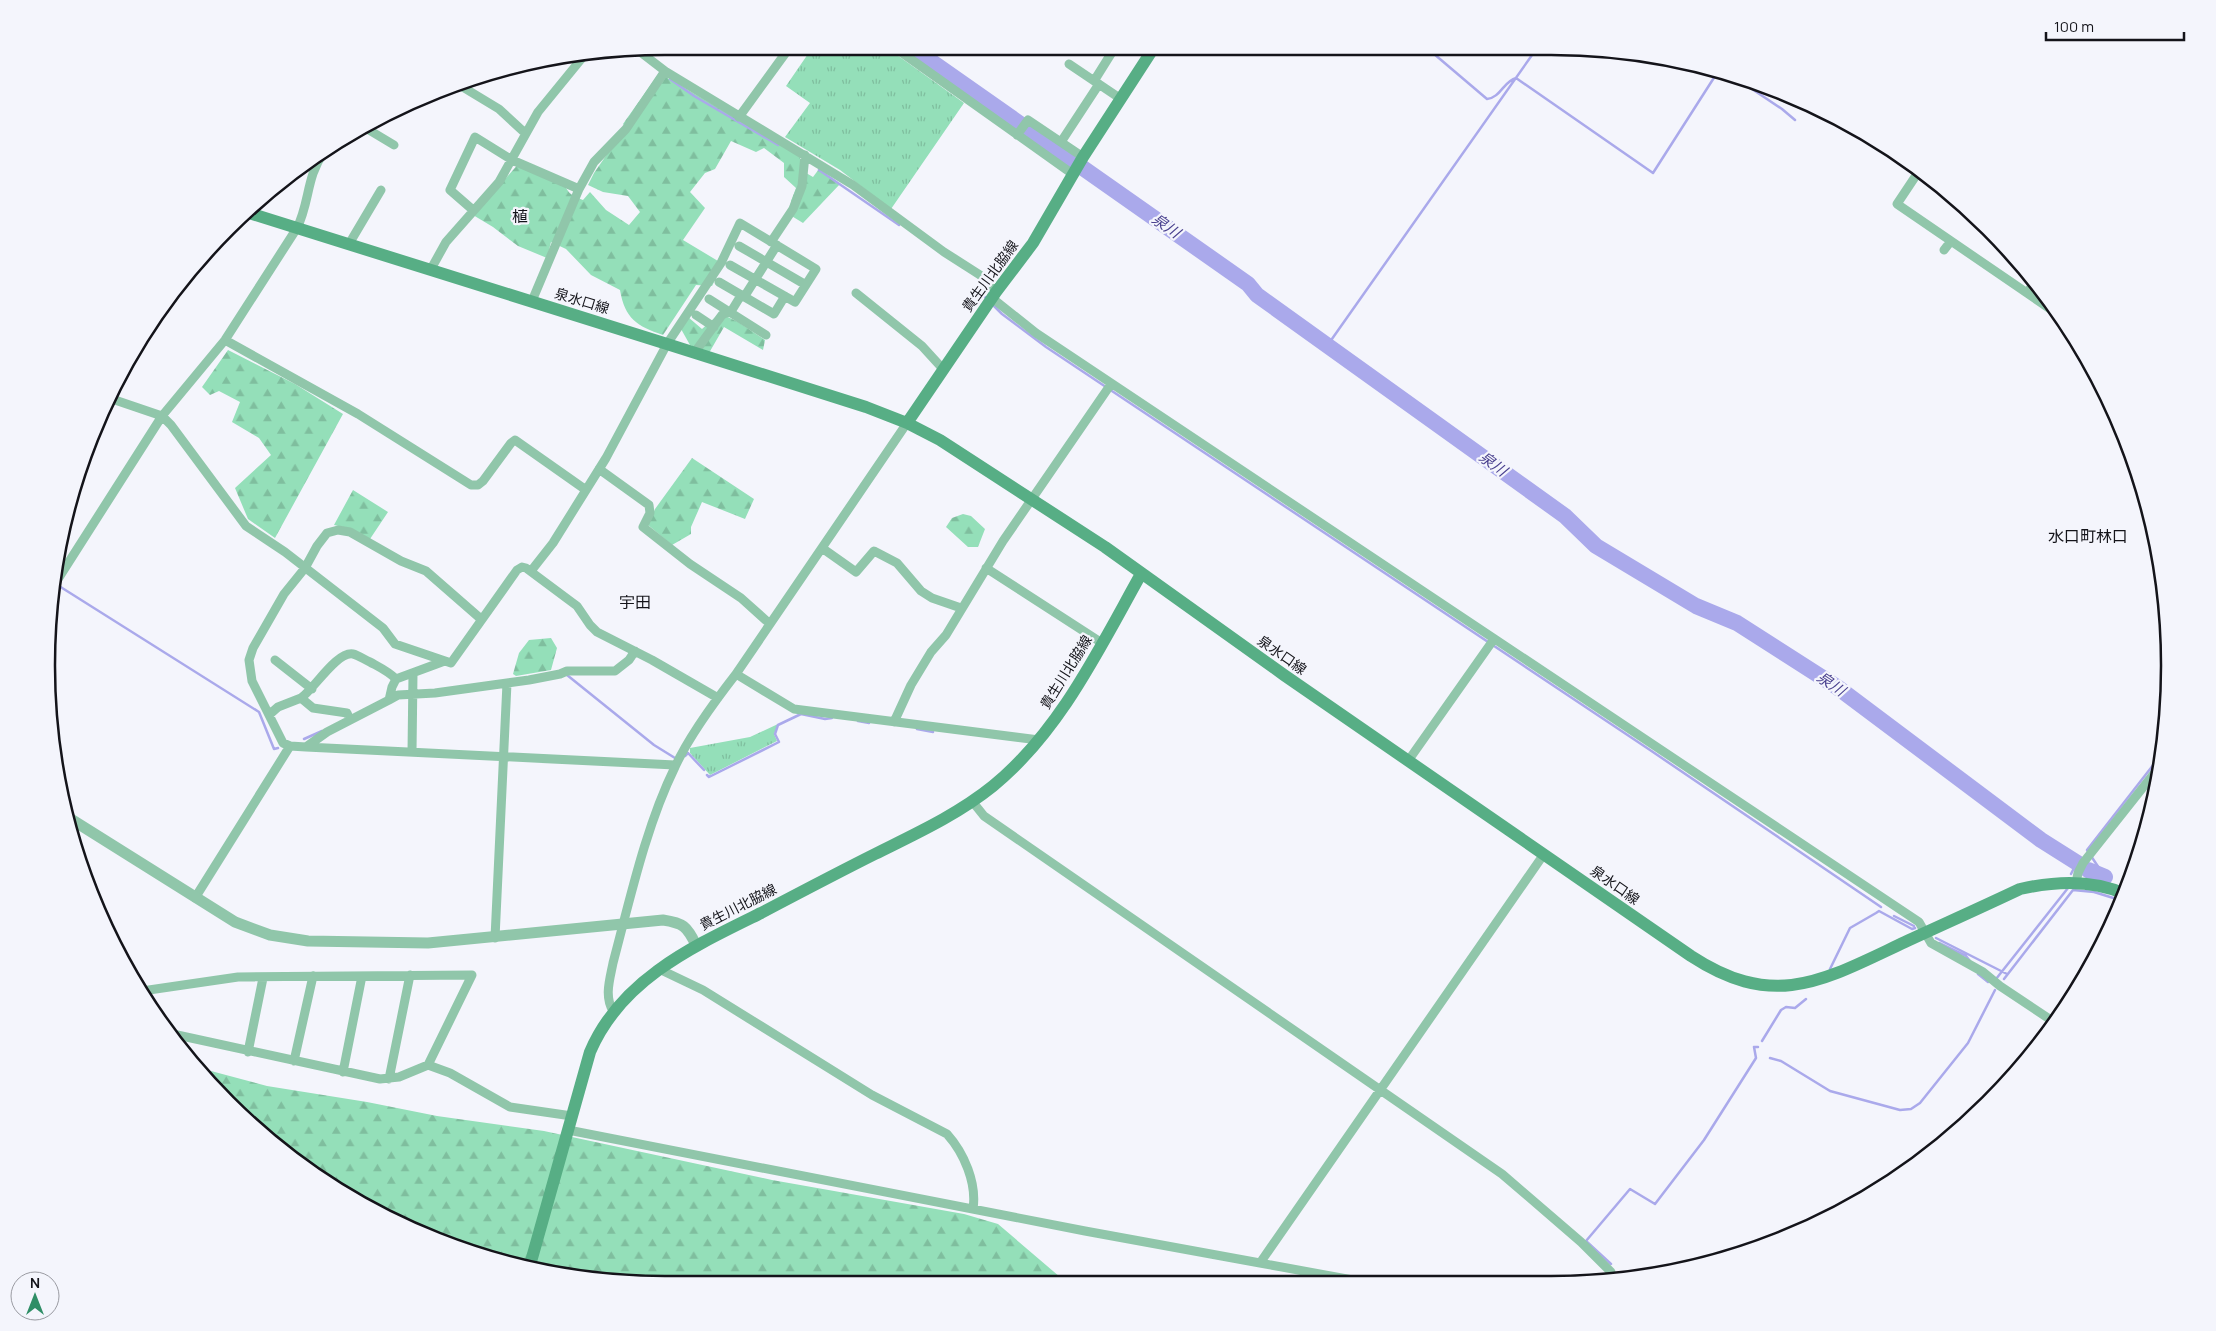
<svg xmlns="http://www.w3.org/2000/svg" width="2216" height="1331" viewBox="0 0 2216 1331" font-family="Manrope,'Noto Sans JP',sans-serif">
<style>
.forest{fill:url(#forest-firs)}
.park{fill:url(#park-tufts)}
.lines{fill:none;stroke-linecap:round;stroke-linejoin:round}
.stream{stroke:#aaa9eb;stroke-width:2.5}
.river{stroke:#aaa9eb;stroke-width:16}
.minor{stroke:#90c6aa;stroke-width:9}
.tertiary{stroke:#90c6aa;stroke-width:11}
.secondary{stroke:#57ae85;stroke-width:12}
.labels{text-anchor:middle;stroke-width:4.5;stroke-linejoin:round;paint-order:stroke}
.street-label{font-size:14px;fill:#14141a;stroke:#f4f5fc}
.water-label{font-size:15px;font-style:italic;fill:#4a418f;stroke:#f4f5fc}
.quarter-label{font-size:16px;fill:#14141a;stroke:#f4f5fc}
.rim{fill:none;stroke:#14141a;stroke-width:2.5}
</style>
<defs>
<pattern id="forest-firs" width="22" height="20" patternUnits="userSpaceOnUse" patternTransform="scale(1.25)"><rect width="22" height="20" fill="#94dfb9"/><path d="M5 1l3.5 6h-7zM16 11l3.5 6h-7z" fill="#7fbe9e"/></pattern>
<pattern id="park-tufts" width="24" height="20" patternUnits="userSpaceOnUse" patternTransform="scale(1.25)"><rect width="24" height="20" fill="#94dfb9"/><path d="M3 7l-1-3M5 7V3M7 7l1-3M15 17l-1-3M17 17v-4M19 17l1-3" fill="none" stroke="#7fbe9e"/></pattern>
</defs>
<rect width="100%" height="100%" fill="#f4f5fc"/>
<path class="forest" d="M 659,73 L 800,156 L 801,170 L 813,177 L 819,169 L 840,184 L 803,223 L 790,215 L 791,201 L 796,188 L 784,177 L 784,163 L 764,148 L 756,152 L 731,141 L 715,169 L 705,173 L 690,192 L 705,208 L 683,240 L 723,264 L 712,286 L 696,285 L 663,335 C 637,326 625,319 620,290 L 591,275 L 566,249 L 551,242 L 547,258 L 518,246 L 493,227 L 473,215 L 521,161 C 534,165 550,171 560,181 C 571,192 565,193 583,200 L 590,192 L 606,210 L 629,225 L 640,212 L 628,196 L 603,192 L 588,185 L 594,173 L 626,127 L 623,124 Z
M 720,313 L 738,322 L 765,340 L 763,350 L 724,327 L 709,353 L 690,345 L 681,329 L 688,317 L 702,329 Z
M 228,350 L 295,384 L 343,414 L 275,538 L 248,519 L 235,488 L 271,455 L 259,438 L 232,422 L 240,402 L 219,391 L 210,395 L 202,387 Z
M 692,458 L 754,499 L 745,519 L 702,502 L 691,527 L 691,534 L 672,545 L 648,525 L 655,509 Z
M 353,490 L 388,512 L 370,539 L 352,529 L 334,525 Z
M 963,514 L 971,516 L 985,529 L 978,547 L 968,547 L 946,527 L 952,518 Z
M 551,638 L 557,648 L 551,670 L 516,676 L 513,674 L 519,653 L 529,640 Z
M 196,1067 L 267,1086 L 367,1102 L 437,1116 L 544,1131 L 772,1180 L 964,1214 L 998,1224 L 1067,1283 L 625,1283 L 466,1252 L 321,1180 L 228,1104 Z"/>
<path class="park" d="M 890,50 L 964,103 L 891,209 L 840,170 L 785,137 L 810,103 L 786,86 L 810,51 Z
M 778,724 L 774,734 L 777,741 L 710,775 L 690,753 L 690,748 L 750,737 Z"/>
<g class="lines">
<path class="stream" d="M 1427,48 L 1487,99 C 1500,98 1504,81 1516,78
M 1731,75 L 1782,109 L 1795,120
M 1516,78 L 1653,173 L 1717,73
M 670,79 L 694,96 L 778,145
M 819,170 L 899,225
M 983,284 L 982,295 L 986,298
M 992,304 L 1002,314 L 1046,347 L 1650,750 L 1881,907
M 1327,346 L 1537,48
M 59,586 L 259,712 L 274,749 L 278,748
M 567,675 L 654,745 L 675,758
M 858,721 L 869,723
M 917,729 L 933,732
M 304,739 L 322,731
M 685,756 L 688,753 L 704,770
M 707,775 L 709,777 L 779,742 L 775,734 L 778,725 L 801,714 L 825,719 L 832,718
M 2071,874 L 2077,862
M 2099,876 L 2101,871 L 2087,850 L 2161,755
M 1894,916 L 1914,926
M 1936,938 L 2007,974
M 1939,943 L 1966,956 L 1970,961
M 1830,969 L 1850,928 L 1876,913 L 1879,911 L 1912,929 L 1915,928
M 1978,974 L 1988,982
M 1996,979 L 2068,888
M 2004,979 L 2073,890 L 2094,892 L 2123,901
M 1762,1041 L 1781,1010 L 1786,1007 L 1795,1008 L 1806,999
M 1770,1058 L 1781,1061 L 1830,1091 L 1900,1110 L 1911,1109 L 1920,1103 L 1968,1043 L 1995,990
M 1611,1264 L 1586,1241 L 1630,1189 L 1655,1204 L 1704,1140 L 1756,1058 L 1754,1047 L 1758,1047"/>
<path class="river" d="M 915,50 L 1248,284 L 1257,295 L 1565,516 L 1596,546 L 1696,606 L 1737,623 L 1837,687 L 2041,840 L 2079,864
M 2088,870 L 2105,877"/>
<path class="minor" d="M 898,50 L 1074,175
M 639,51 L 665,71 L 853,185 L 944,252 L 980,275 L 996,292
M 1069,64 L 1121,99
M 1094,81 L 1114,49
M 456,83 L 499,109 L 525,133
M 739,117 L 787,51
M 364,127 L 394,145
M 1017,135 L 1028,120 L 1083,157
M 1061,142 L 1099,84
M 1919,171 L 1897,204 L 2062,317
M 473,210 L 450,190 L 475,137 L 512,160 L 579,189
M 771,242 L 793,209 L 802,186 L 805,155
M 349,244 L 381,190
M 739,246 L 806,285
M 1944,250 L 1951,241
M 431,269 L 446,242 L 499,182 L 538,112 L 587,52
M 719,282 L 774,314 L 785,296
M 856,293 L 922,346 L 943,369
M 2027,293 L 2034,283
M 992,298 L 1036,333 L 1919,922 L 1931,943 L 1983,972 L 2000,986 L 2054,1022
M 709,299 L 766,335
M 532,301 L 579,189 L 594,162 L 626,129 L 665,71
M 696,315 L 714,327
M 225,340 L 358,414 L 471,485 L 478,485 L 483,481 L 511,443 L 515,440 L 586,490
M 695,352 L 722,315 L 732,310 L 740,297 L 746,294 L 777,245
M 112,399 L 162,416 L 171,425 L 246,526 L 285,552 L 383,628 L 395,644 L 451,663 L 517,570 L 522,567 L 526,568 L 577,606 L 590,625 L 597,632 L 652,660 L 718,698
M 599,469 L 649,505 L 650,513 L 643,527 L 690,564 L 741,598 L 770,624
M 822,548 L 856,572 L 874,551 L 897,563 L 921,591 L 932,598 L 961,608
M 986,568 L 1102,643
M 531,571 L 553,543 L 606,458 L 667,344 L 721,263 L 740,223 L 816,269 L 795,302 L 730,265
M 51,590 L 162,416 L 225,340 L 297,228 C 310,202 306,177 324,152
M 275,660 L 312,689
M 442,662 L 396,679 L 392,687 L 389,700 L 327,732 L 306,747 L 290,746 L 283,743 L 252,681 L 249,660 L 253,648 L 284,594 L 305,568 L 317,546 L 327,533 L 338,530 L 350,532 L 401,561 L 426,571 L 481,619
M 736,674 L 794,709 L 1039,740
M 301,698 C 314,689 337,651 353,654 C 358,655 365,660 370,662 C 379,667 388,671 396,679
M 389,700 L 398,695 L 435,693 L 529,680 L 560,674 L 567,671 L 615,671 L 629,660 L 635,651
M 270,714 L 278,707 L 301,698 L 313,708 L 347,713 L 350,720
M 894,722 L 911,685 L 931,652 L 946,635 L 1003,541 L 1111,384
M 306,747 L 675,765
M 412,752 L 413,674
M 1408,761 L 1494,639
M 972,801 L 984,816 L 1502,1174 L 1581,1242 L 1611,1272
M 2076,883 L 2078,873 L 2083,863 L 2160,766
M 195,898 L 290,746
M 495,938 L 507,683
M 659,969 L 703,990 L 872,1095 L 947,1134 C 964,1153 977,1183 973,1209
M 142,991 L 238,977 L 472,975 L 428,1065 L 399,1077 L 380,1079 L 168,1033
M 613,1011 C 604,996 610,979 613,963 C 630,899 646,826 675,767 C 689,736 715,701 736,674 L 907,423
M 248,1052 L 263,978
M 294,1061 L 313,976
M 428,1065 L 450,1073 L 510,1107 L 572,1116
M 343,1072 L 362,976
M 389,1079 L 410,975
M 568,1130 L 1085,1231 L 1260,1263 L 1544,854
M 1260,1263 L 1369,1283"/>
<path class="tertiary" d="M 66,816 L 235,922 L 270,935 L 308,941 L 428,943 L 663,920 C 683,923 687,926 696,945"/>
<path class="secondary" d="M 246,212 L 667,344 L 866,407 L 907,423 L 940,440 L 1105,547 L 1284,675 L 1691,956 C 1775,1011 1824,980 1905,942 C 1944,924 1982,907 2020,889 C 2055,881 2092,879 2125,894
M 907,423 L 996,292 L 1033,243 L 1083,157 L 1153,49
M 530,1265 L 590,1052 C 621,979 694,946 761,913 C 799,893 837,873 875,854 C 915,834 957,815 993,786 C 1060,731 1099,649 1141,574"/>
</g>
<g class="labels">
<g class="street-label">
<text transform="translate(990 276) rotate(-54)" y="5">貴生川北脇線</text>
<text transform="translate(582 301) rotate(17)" y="5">泉水口線</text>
<text transform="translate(1282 655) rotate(35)" y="5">泉水口線</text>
<text transform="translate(1066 672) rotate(-58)" y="5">貴生川北脇線</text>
<text transform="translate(1615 885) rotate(35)" y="5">泉水口線</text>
<text transform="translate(738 907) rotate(-27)" y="5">貴生川北脇線</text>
</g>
<g class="water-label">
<text transform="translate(1166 226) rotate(35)" y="5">泉川</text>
<text transform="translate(1493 464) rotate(36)" y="5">泉川</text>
<text transform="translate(1831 684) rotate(34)" y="5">泉川</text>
</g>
<g class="quarter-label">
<text x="520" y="222">植</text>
<text x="2088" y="542">水口町林口</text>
<text x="635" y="608">宇田</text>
</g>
</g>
<path d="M0 0H2216V1331H0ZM665 55H1551A610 610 0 0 1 2161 665V666A610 610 0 0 1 1551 1276H665A610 610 0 0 1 55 666V665A610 610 0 0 1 665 55Z" fill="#f4f5fc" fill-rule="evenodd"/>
<path class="rim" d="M665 55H1551A610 610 0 0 1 2161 665V666A610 610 0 0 1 1551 1276H665A610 610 0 0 1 55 666V665A610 610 0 0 1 665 55Z"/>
<g transform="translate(35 1296)"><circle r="24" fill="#f4f5fc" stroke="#9a9ba2"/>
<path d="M0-4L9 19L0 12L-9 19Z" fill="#2f8e66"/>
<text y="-8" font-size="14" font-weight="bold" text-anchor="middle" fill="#14141a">N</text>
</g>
<path d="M2046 32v8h138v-8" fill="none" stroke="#14141a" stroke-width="2.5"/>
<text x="2054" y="32" font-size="15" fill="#14141a" stroke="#f4f5fc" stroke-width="4" paint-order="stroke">100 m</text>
</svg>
